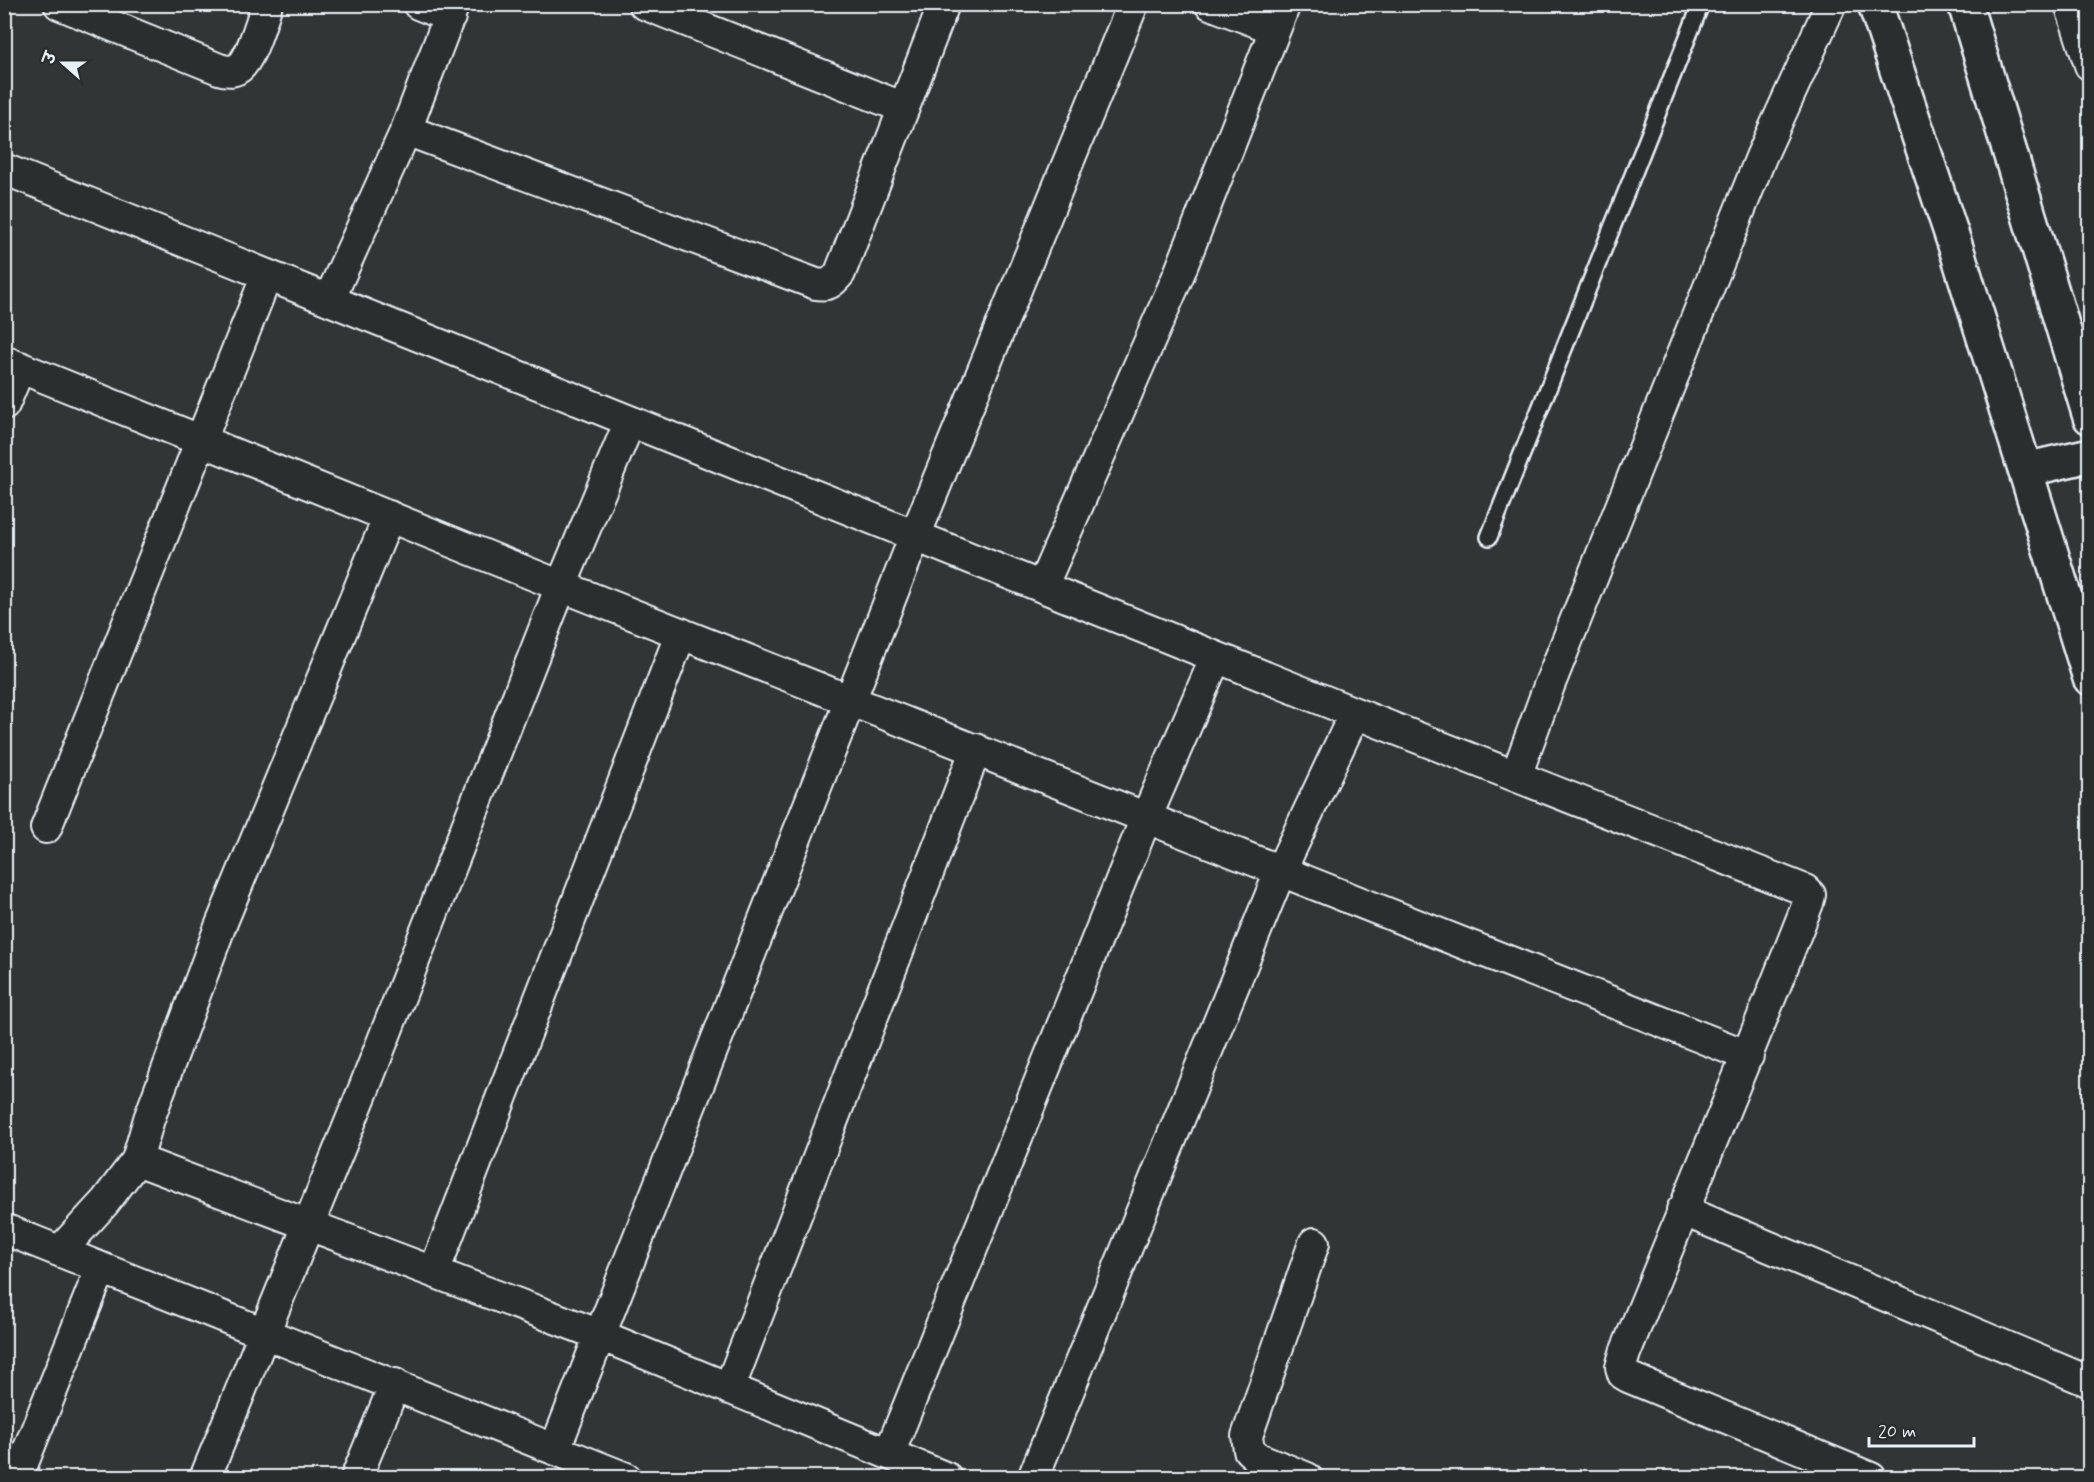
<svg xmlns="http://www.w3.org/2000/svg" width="2094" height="1482" viewBox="0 0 2094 1482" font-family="Mynerve,'Playpen Sans Deva',sans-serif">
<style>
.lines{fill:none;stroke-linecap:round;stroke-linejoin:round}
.lane-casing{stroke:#e8f1f8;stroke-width:20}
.street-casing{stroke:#e8f1f8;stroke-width:34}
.secondary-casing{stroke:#e8f1f8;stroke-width:38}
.lane{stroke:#2a2d2e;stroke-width:15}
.street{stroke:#2a2d2e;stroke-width:30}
.secondary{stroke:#2a2d2e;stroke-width:33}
</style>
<rect width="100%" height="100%" fill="#323536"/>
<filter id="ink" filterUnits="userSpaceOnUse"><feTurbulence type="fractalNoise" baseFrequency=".0167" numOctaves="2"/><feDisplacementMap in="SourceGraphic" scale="12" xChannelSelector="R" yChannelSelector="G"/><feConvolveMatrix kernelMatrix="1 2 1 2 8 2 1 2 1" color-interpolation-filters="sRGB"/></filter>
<g filter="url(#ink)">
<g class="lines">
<g class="lane-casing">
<path id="lane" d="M 1489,537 L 1701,4"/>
</g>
<g class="street-casing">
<path id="street" d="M 59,4 L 219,69 C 225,71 231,72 237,69 C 250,63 262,19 267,4
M 418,4 L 450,17
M 644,4 L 904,108
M 1210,4 L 1275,29
M 2070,4 L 2090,65
M 406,130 L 816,284 C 828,286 832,283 840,273 L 944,4
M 4,169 L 1355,713 L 1805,890 L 1810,895 L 1808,903 C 1749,1054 1686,1203 1625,1353 L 1621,1367 L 1623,1374 L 1628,1377 L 1871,1478
M 329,300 L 406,130 L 454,4
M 4,361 L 561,586 L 1748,1056
M 4,405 L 20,367
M 1042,587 L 1179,274 L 1285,4
M 1516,776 L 1549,686 L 1761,157 L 1831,4
M 46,828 L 267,275
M 137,1160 L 600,1335 L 947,1478
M 1682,1210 L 2090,1382
M 4,1229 L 626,1478
M 60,1251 L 105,1202 L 137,1160 L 149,1119 L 220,927 L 389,516
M 434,1272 L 681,633
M 729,1389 L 976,749
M 555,1449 L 915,536 L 1133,4
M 889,1454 L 1146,818 L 1216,657
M 17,1478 L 101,1268
M 205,1478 L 365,1086 L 561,586 L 630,421
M 356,1478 L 395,1384
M 1033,1478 L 1280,872 L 1355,713
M 1307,1478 L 1258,1458 L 1249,1450 L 1247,1436 L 1314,1243"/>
</g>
<g class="secondary-casing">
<path id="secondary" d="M 1875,4 L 1958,254 L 2090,678
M 1965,4 L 2090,417
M 2025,470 L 2090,455"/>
</g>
<use href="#lane" class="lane"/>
<use href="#street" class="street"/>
<use href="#secondary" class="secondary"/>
</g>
</g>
<rect width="2094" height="1482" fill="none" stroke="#2a2d2e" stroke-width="24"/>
<rect x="12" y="12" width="2070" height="1458" fill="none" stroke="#e8f1f8" stroke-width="2" filter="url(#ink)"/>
<g transform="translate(63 63) rotate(291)" stroke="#2a2d2e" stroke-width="4.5" paint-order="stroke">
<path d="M0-4.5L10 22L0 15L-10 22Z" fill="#e8f1f8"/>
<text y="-9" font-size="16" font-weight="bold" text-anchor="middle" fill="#e8f1f8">उ</text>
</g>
<path d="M1869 1437v9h105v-9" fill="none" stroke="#e8f1f8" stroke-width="3"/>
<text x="1878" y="1437" font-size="18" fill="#e8f1f8" stroke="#2a2d2e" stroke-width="4.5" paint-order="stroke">20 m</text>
</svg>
